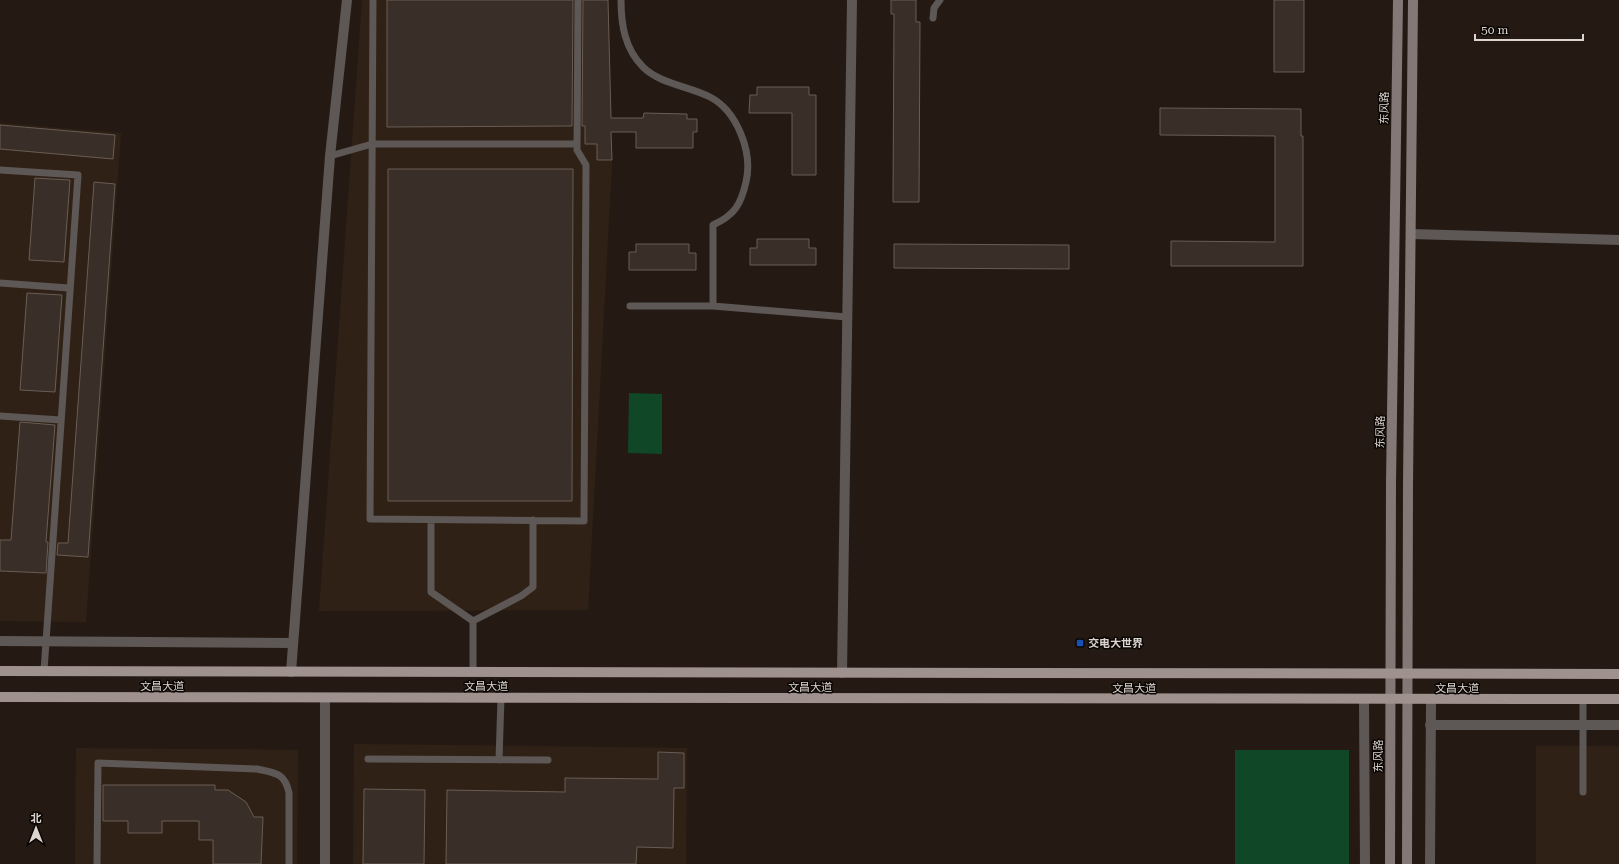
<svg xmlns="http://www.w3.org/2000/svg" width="1619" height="864" viewBox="0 0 1619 864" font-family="'Roboto Serif','Noto Sans SC',serif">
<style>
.built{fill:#302116}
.green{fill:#0f4727}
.building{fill:#3a2f28;stroke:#695d54}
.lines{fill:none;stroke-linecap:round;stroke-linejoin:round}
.service{stroke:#5d5755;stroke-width:7}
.minor{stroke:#5d5755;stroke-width:10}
.tertiary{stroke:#5d5755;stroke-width:10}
.secondary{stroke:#837875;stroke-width:10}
.primary{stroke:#9f918e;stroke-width:10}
.transit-dot{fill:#1a4fb4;stroke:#0a0604;stroke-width:1.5}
.labels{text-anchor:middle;stroke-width:3;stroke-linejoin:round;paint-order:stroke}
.street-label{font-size:11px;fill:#dbd4cf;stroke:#0a0604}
.poi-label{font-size:11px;font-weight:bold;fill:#dbd4cf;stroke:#0a0604;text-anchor:start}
</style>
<rect width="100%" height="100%" fill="#241a13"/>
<path class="built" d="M 362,0 L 608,0 L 612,164 L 588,610 L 319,611 Z
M 0,123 L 121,133 L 86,622 L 0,621 Z
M 354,744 L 687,748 L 686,864 L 353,864 Z
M 1536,746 L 1619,746 L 1619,864 L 1536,864 Z
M 76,748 L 298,750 L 297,864 L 75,864 Z"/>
<path class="green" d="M 629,393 L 662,394 L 662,454 L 628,453 Z
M 1235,750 L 1349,750 L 1349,864 L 1235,864 Z"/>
<path class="building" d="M 387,0 L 573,0 L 572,126 L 387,127 Z
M 583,0 L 608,0 L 611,118 L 643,118 L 644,113 L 687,114 L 687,119 L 697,119 L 697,132 L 693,132 L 693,148 L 636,148 L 636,132 L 611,132 L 612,160 L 597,160 L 597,144 L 585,144 L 585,126 L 582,126 Z
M 891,0 L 916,0 L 916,22 L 920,22 L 919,202 L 893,202 L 894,14 L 891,14 Z
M 1274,0 L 1304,0 L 1304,72 L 1274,72 Z
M 757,87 L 809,87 L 809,95 L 816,95 L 816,175 L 792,175 L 792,113 L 749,113 L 750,95 L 757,95 Z
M 1160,108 L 1301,109 L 1301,136 L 1303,136 L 1303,266 L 1171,266 L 1171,241 L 1275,242 L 1275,136 L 1160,135 Z
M 0,125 L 115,135 L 113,159 L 0,149 Z
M 388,169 L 573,169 L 572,501 L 388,501 Z
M 35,178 L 70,180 L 64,262 L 29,260 Z
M 94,182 L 115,184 L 88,557 L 57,555 L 58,543 L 68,543 Z
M 757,239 L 809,239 L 809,248 L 816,248 L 816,265 L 750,265 L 750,248 L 757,248 Z
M 636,244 L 689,244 L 689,253 L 696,253 L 696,270 L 629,270 L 629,252 L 636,252 Z
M 894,244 L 1069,245 L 1069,269 L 894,268 Z
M 27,293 L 62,295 L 55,392 L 20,390 Z
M 20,422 L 55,425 L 46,542 L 48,542 L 46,573 L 0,571 L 0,540 L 11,540 Z
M 658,752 L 684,753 L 684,788 L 674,788 L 673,848 L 637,847 L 636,864 L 446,864 L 447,790 L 565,792 L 565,778 L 658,779 Z
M 103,785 L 215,785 L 215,790 L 228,790 L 246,802 L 254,817 L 263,817 L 261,864 L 213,864 L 213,840 L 199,840 L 199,821 L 162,821 L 162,833 L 128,833 L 128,821 L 103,821 Z
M 364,789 L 425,790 L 424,864 L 363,864 Z"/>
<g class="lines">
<path class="service" d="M 373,0 L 370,519 L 584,521 L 586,165 L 577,150 L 578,0
M 621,0 C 621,25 625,49 643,67 C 660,84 689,86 710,97 C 737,111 753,152 746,182 C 741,204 735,215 713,225 L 713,306
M 933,18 L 934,8 L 940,0
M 330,156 L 372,144 L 577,144
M 0,170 L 78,175 L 44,671
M 0,283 L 69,288
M 630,306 L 713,306 L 847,317
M 0,416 L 61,420
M 431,520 L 431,592 L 473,621 L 521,596 L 533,587 L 533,520
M 473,621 L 473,672
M 368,759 L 548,760
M 499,760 L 501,698
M 1583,792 L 1583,699
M 97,864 L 98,763 L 257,769 C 276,773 285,773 289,793 L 289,864"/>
<path class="minor" d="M 1411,234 L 1619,240
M 0,641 L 293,643
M 842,673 L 852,0
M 1364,700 L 1365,864
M 1430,725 L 1619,725
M 1430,864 L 1431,700"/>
<path class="tertiary" d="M 291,672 L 330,156 L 347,0
M 325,864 L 325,698"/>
<path class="secondary" d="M 1390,864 L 1391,484 L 1398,0
M 1407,864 L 1408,484 L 1413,0"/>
<path class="primary" d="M 0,671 L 1619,674
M 0,697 L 1619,699"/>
</g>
<rect class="transit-dot" x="1076" y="639" width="8" height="8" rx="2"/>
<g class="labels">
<g class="street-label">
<text transform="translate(1384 108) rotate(-89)" y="4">东风路</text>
<text transform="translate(1380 432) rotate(-89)" y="4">东风路</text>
<text x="162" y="690">文昌大道</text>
<text x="486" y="690">文昌大道</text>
<text x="810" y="691">文昌大道</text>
<text x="1134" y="692">文昌大道</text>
<text x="1457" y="692">文昌大道</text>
<text transform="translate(1378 756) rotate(-90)" y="4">东风路</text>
</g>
<g class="poi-label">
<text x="1088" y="647">交电大世界</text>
</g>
</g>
<g transform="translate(36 828)" stroke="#0a0604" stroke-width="3" paint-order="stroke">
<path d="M0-3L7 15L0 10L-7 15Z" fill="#dbd4cf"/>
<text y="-6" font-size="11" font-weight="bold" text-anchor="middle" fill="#dbd4cf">北</text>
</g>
<path d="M1475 34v6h108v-6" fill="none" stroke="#dbd4cf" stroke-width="2"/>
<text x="1481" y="34" font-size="12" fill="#dbd4cf" stroke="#0a0604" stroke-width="3" paint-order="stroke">50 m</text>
</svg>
